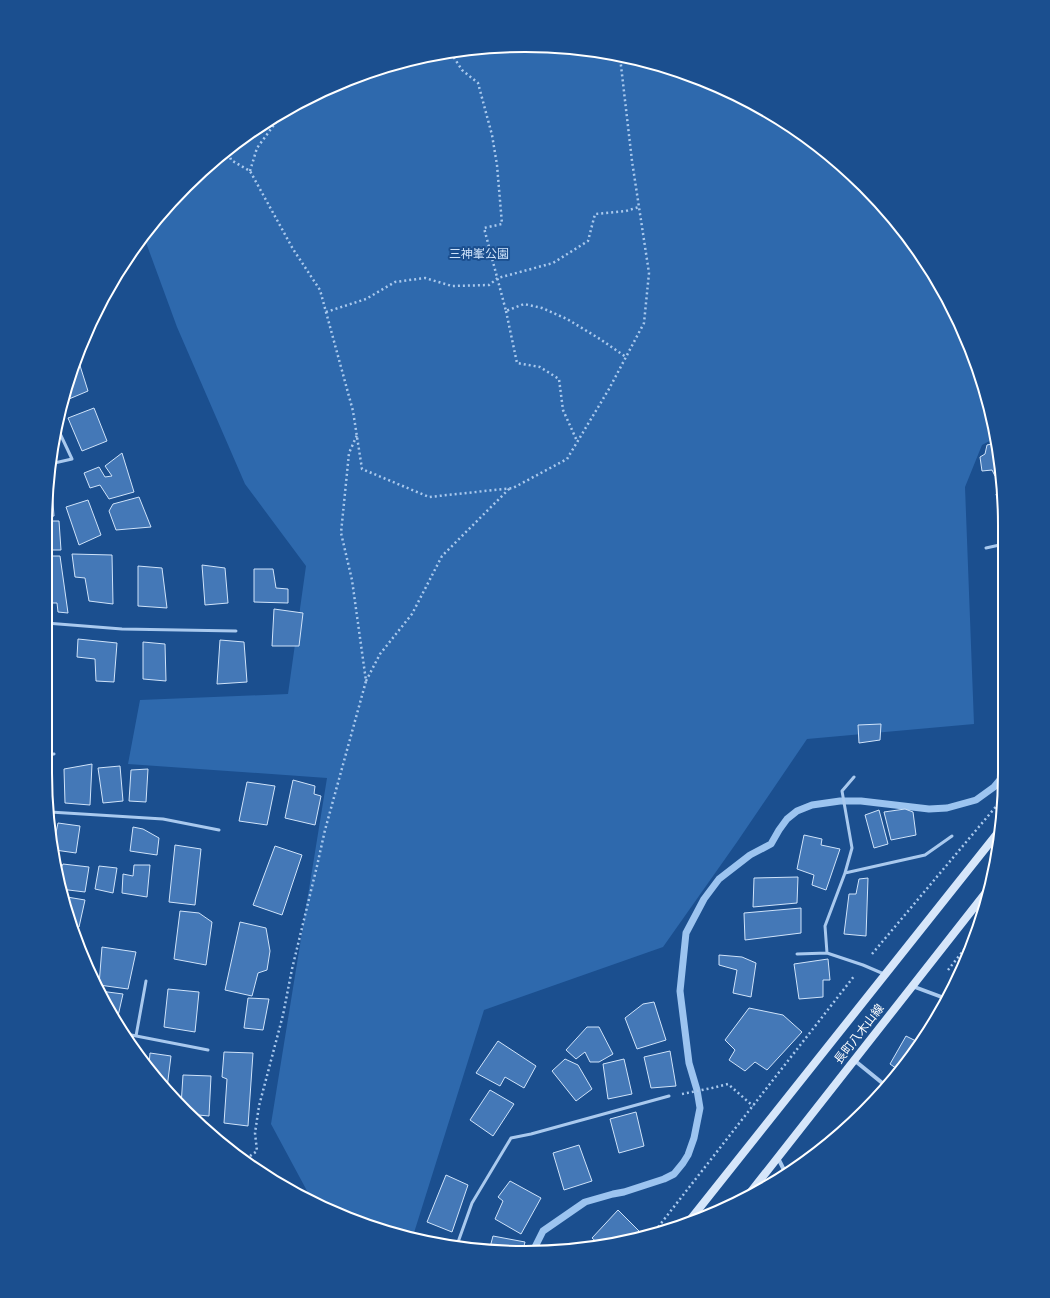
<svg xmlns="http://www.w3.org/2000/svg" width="1050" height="1298" viewBox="0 0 1050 1298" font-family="Montserrat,'Noto Sans JP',sans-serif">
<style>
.green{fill:#2e69ad}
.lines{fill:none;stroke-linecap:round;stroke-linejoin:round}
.stream{stroke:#9cc4f0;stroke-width:7}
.building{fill:#4478b7;stroke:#cfe3fa}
.path{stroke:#a9c9ee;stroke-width:2.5;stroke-dasharray:2 3;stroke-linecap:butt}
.lane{stroke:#a9c9ee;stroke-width:3}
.street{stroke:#a9c9ee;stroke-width:4}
.secondary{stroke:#d6e6fa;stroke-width:8}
.labels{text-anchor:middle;stroke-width:4;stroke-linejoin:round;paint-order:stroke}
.park-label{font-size:12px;fill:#cfe3fa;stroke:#1b4f8f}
.street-label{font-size:12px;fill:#fff;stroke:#1b4f8f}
.rim{fill:none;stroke:#fff;stroke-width:2}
</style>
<rect width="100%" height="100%" fill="#1b4f8f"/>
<path class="green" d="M 493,46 L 587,49 L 679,70 L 765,109 L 841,164 L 906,233 L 955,312 L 989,401 L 995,438 L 982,445 L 965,487 L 974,724 L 807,739 L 737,842 L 663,947 L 484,1010 L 413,1236 L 371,1228 L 313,1202 L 271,1124 L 327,778 L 128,764 L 140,700 L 288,694 L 306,566 L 245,484 L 177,327 L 144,237 L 164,208 L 233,144 L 312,95 L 401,61 Z"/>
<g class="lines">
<path class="stream" d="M 534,1249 L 543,1231 L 585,1202 L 613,1194 L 624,1192 L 664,1179 L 674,1174 L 683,1163 L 688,1155 L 694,1138 L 700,1108 L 697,1090 L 689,1063 L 680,991 L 686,933 L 704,899 L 719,879 L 750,855 L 771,844 L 779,830 L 787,819 L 797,811 L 812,805 L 840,801 L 861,801 L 929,809 L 947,808 L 976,800 L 994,787 L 1004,775"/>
</g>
<path class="building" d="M 77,356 L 88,391 L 69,399 L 66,392 Z
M 94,408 L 107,441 L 82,451 L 68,418 Z
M 996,443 L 1001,475 L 995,476 L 992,470 L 982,471 L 980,457 L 985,454 L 987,445 Z
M 122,453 L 134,492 L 109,499 L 100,485 L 90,488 L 84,473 L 99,467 L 105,477 L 112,476 L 105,466 Z
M 52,489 L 54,516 L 46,517 L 47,490 Z
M 1004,491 L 1004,526 L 996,494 Z
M 139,497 L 151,527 L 116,530 L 109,511 L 113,504 Z
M 88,500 L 101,535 L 79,545 L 66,507 Z
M 46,521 L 59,521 L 61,550 L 46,550 Z
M 72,554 L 112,555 L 113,604 L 89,601 L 85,578 L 75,577 Z
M 46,556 L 60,556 L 68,613 L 58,612 L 57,603 L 46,603 Z
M 202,565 L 225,568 L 228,603 L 205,605 Z
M 138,566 L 162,568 L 167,608 L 138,606 Z
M 254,569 L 273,569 L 276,588 L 288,589 L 288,603 L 254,602 Z
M 274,609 L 303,613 L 299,646 L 272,646 Z
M 78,639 L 117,643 L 114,682 L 96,681 L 95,659 L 77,657 Z
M 220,640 L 244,642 L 247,682 L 217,684 Z
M 143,642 L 165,644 L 166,681 L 143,679 Z
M 881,724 L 880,740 L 859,743 L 858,725 Z
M 92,764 L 90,805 L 65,803 L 64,769 Z
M 120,766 L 123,801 L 103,803 L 98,768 Z
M 148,769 L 146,802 L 129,801 L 131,770 Z
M 293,780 L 315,786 L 314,794 L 321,796 L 315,825 L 285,818 Z
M 247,782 L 275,786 L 267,825 L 239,821 Z
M 905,809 L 913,812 L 916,835 L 891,840 L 884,812 Z
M 879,810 L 888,844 L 874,848 L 865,815 Z
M 58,823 L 80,826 L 76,853 L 55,850 L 54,842 Z
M 133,827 L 143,829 L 159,838 L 157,855 L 130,851 Z
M 804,835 L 822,839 L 821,845 L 840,849 L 826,890 L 812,885 L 814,875 L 797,869 Z
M 175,845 L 201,849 L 195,905 L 169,902 Z
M 275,846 L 302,855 L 282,915 L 253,905 Z
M 63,864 L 89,867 L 85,892 L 60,889 L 58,872 L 59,872 Z
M 134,865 L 150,865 L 147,897 L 122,893 L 123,874 L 133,876 Z
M 99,866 L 117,868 L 113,893 L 95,889 Z
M 798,877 L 797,903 L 753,907 L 754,878 Z
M 868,878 L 866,936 L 844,934 L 849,894 L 856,894 L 859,879 Z
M 61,896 L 85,900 L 79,927 L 73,925 Z
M 801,908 L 801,933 L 745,940 L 744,913 Z
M 180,911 L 199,913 L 212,922 L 206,965 L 174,959 Z
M 240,922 L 266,928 L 270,951 L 267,970 L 258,973 L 252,996 L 225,990 Z
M 102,947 L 136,952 L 128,989 L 99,985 Z
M 719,955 L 742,957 L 756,963 L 751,997 L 733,993 L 737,970 L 719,965 Z
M 828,959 L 830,980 L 823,980 L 823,997 L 799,999 L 794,964 Z
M 168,989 L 199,992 L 195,1032 L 164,1027 Z
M 100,991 L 123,994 L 118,1016 L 111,1016 L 109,1013 Z
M 248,998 L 269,999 L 263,1030 L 244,1028 Z
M 654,1002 L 666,1040 L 637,1049 L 625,1018 L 643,1004 Z
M 749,1008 L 783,1015 L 802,1032 L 767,1070 L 755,1062 L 745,1071 L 729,1060 L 735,1050 L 725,1040 Z
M 587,1027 L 599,1027 L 613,1054 L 599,1062 L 590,1062 L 585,1052 L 576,1059 L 566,1050 Z
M 906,1036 L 920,1043 L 906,1065 L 900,1071 L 890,1064 Z
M 498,1041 L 536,1066 L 524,1088 L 505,1077 L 500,1086 L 476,1073 Z
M 670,1051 L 676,1086 L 651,1088 L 644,1057 Z
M 224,1052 L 253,1053 L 248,1126 L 224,1123 L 227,1079 L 222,1077 Z
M 150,1053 L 171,1056 L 167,1088 L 149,1065 Z
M 565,1059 L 578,1065 L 592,1089 L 576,1101 L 552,1071 Z
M 624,1059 L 632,1094 L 608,1099 L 603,1064 Z
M 183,1075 L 211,1076 L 209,1116 L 188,1114 L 181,1106 Z
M 490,1090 L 514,1104 L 493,1136 L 470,1120 Z
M 636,1112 L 644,1146 L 619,1153 L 610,1119 Z
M 579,1145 L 592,1181 L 564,1190 L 553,1153 Z
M 446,1175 L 468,1185 L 452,1232 L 427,1222 Z
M 510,1181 L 541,1198 L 521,1234 L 495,1219 L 503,1201 L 498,1197 Z
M 618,1210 L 640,1232 L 634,1239 L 619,1244 L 600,1245 L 592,1238 Z
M 493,1236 L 525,1242 L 523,1250 L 494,1252 L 489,1251 Z"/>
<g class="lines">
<path class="path" d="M 451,53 L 462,70 L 478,83 L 492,135 L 497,165 L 502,224 L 484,228 L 506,311 L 524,304 L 542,308 L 567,319 L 600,339 L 626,357
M 228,148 L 231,160 L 250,171 L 293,249 L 320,290 L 353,411 L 362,469 L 429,497 L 513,488 L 567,459 L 609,389 L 644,323 L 649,273 L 632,161 L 620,57
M 250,171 L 257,148 L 282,114
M 506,311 L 517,363 L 540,367 L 559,379 L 563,410 L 577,441
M 326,312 L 366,299 L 395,282 L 425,278 L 452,286 L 489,285 L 498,278 L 553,263 L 588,241 L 595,214 L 626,211 L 639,207
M 366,681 L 380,654 L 412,614 L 442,556 L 510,488
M 872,954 L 1004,797
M 948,970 L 974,937
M 682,1094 L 712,1088 L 728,1084 L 753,1106
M 246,1159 L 257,1151 L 255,1133 L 259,1106 L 283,1015 L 292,969 L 317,866 L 325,830 L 366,681 L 352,580 L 341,533 L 349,453 L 357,435
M 655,1231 L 855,975"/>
<path class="lane" d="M 50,464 L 72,459 L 56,425
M 986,548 L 1004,544
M 46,623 L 122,629 L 236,631
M 45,755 L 54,754
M 50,812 L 163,819 L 219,830
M 845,873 L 852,848 L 842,791 L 854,777
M 827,953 L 825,926 L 845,873 L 925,855 L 952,836
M 797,954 L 827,953 L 863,965 L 884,974
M 126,1034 L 208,1050
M 136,1036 L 146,981
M 457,1245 L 472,1203 L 511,1138 L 531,1134 L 669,1096"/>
<path class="street" d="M 912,986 L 947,999
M 854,1060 L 886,1086
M 778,1158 L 785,1172"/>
<path class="secondary" d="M 746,1198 L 991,886
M 690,1220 L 1000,830"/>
</g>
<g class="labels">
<g class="park-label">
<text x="479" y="258">三神峯公園</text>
</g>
<g class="street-label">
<text transform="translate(859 1034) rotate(-52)" y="4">長町八木山線</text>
</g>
</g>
<path d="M0 0H1050V1298H0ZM525 52H525A473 473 0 0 1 998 525V773A473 473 0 0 1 525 1246H525A473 473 0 0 1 52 773V525A473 473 0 0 1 525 52Z" fill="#1b4f8f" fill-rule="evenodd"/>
<path class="rim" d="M525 52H525A473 473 0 0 1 998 525V773A473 473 0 0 1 525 1246H525A473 473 0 0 1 52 773V525A473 473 0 0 1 525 52Z"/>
</svg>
